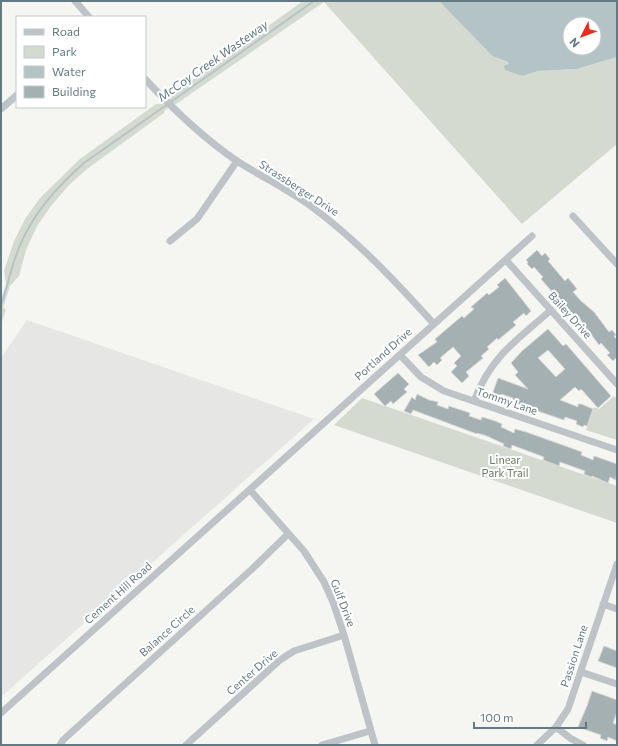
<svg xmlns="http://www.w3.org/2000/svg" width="618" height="746" viewBox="0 0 618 746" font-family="Commissioner,sans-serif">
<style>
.built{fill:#e6e6e5}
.green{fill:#d5dad0}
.water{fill:#b4c4c6;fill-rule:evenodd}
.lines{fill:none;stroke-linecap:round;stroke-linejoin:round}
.stream{stroke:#b4c4c6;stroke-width:2}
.building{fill:#a5b0b3;stroke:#d6d6d4;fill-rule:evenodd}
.street{stroke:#bdc3c6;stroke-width:7}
.labels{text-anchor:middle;stroke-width:4;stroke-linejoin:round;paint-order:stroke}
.street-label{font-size:11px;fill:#637a83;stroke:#fff}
.park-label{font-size:11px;fill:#6b7a62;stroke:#fff}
.water-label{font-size:12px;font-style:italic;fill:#5a767a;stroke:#fff}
</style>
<rect width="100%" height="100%" fill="#f5f5f1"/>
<path class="built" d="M 27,320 L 314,419 L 1,697 L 1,358 Z"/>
<path class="green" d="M 303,1 L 439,1 L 492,56 L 508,62 L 521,76 L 538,71 L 577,69 L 617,57 L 617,144 L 522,224 L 324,2 L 179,102 L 165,110 L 164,113 L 87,169 L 69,185 L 51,206 L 37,226 L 26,250 L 19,276 L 10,286 L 4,305 L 3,308 L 6,309 L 1,325 L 1,299 L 6,285 L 4,271 L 14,241 L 25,219 L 40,198 L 80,159 L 156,104 L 159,104 Z
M 614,396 L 617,399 L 617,440 L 586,430 L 594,407 L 599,409 Z
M 362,398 L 617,486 L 617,523 L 334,425 Z"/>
<path class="water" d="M 439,1 L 617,1 L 617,57 L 577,69 L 538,71 L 522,76 L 505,70 L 504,66 L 509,64 L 508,62 L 492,56 ZM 570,24 L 594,24 L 594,48 L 570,48 Z"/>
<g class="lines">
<path class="stream" d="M 1,306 C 7,287 11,268 18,250 C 32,214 56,188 84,163 L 314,1"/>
</g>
<path class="building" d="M 537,250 L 542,256 L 545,253 L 550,259 L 548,261 L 565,281 L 568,278 L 573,284 L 577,289 L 573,292 L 581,301 L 594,312 L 609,332 L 612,330 L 616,335 L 614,336 L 617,340 L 617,357 L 613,361 L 607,355 L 610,353 L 601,343 L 599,345 L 577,315 L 575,318 L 541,279 L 543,277 L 534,267 L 532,269 L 527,264 L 528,262 L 526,260 Z
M 505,278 L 531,311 L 526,316 L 524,313 L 513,322 L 516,325 L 498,340 L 497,338 L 487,347 L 489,349 L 481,356 L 483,358 L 466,372 L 469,376 L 462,383 L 451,372 L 457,366 L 454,363 L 461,356 L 453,347 L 440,358 L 442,360 L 437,365 L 434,362 L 429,367 L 418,355 L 437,342 L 435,339 L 462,316 L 464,318 L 474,309 L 471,307 L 487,293 L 489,295 L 499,287 L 497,285 Z
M 548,329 L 563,346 L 566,344 L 611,396 L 598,408 L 581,389 L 579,391 L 575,387 L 560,400 L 578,407 L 578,404 L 581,404 L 593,409 L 587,426 L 584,425 L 583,427 L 576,424 L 577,421 L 565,417 L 564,420 L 517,404 L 513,401 L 513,398 L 501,394 L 500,397 L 492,395 L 498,378 L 528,389 L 515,375 L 518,372 L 511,363 L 522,351 ZM 548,350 L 565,369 L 556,377 L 538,358 Z
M 398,373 L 409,384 L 404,389 L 407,392 L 393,404 L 391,401 L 385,406 L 374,394 Z
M 417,394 L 429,400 L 438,402 L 437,405 L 448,409 L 449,406 L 470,413 L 469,416 L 481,420 L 482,417 L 495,421 L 502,424 L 501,427 L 514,433 L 515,429 L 526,432 L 582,452 L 581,455 L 593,460 L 594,456 L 617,464 L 616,480 L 610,477 L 608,483 L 592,476 L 591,477 L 584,474 L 585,471 L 560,462 L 559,466 L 543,460 L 544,457 L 512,445 L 511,449 L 503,446 L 504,444 L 487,436 L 477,433 L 477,434 L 413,410 L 411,414 L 404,411 L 412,397 L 415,400 Z
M 604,646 L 617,651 L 617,668 L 598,661 Z
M 592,691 L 617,700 L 617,712 L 613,723 L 617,725 L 617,741 L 608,737 L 607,741 L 600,738 L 601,735 L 578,727 L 587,706 Z"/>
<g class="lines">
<path class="street" d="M 75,1 L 89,17
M 145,79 C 173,109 203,138 237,161 C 262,177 289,190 312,207 C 358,241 396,282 434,324
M 1,109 L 17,95
M 573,216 L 617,264
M 170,241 L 197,219 L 237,161
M 506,260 L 617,384
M 400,355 L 421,377 L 444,391 L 617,450
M 474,401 C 491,356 516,341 551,310
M 250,490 L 304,551 L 324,582 L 333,602 L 344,635 L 375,745
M 603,604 L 617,609
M 581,672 L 617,684
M 1,713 L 532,236
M 556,727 L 570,738 L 583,745
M 60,745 L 63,740 L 251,570 L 288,534
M 186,745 L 280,660 L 294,651 L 344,635
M 322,745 L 370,731
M 537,745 L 556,727 L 568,709 L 617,564"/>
</g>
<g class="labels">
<g class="street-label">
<text transform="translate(299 188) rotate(33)" y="4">Strassberger Drive</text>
<text transform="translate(570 315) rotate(48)" y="4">Bailey Drive</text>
<text transform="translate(383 354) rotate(-42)" y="4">Portland Drive</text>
<text transform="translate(507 401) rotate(19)" y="4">Tommy Lane</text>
<text transform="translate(118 593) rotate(-42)" y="4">Cement Hill Road</text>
<text transform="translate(343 603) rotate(69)" y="4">Gulf Drive</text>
<text transform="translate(167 631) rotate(-42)" y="4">Balance Circle</text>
<text transform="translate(574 656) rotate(-72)" y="4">Passion Lane</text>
<text transform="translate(252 672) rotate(-41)" y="4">Center Drive</text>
</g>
<g class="park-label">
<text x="505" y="464">Linear<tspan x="505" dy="13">Park Trail</tspan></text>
</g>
<g class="water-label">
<text transform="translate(213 61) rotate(-35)" y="4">McCoy Creek Wasteway</text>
</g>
</g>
<rect width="618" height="746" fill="none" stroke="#637a83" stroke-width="4"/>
<rect x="16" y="16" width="130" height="92" fill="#ffffff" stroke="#c1cacd"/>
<rect x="24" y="29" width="20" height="6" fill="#bdc3c6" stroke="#c1cacd"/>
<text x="52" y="36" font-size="12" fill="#637a83">Road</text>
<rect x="24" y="46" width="20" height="12" fill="#d5dad0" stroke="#c1cacd"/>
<text x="52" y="56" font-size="12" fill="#637a83">Park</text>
<rect x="24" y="66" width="20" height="12" fill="#b4c4c6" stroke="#c1cacd"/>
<text x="52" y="76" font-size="12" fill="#637a83">Water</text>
<rect x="24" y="86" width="20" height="12" fill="#a5b0b3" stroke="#c1cacd"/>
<text x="52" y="96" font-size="12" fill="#637a83">Building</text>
<g transform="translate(582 36) rotate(228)"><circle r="19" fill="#ffffff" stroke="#c1cacd"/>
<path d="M0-3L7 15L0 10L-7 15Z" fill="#ea2c1d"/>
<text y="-6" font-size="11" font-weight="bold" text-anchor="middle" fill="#637a83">N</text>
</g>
<path d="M474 722v6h112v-6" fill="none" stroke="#637a83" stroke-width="2"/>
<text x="480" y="722" font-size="12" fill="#637a83" stroke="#ffffff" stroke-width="3" paint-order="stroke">100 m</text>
</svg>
